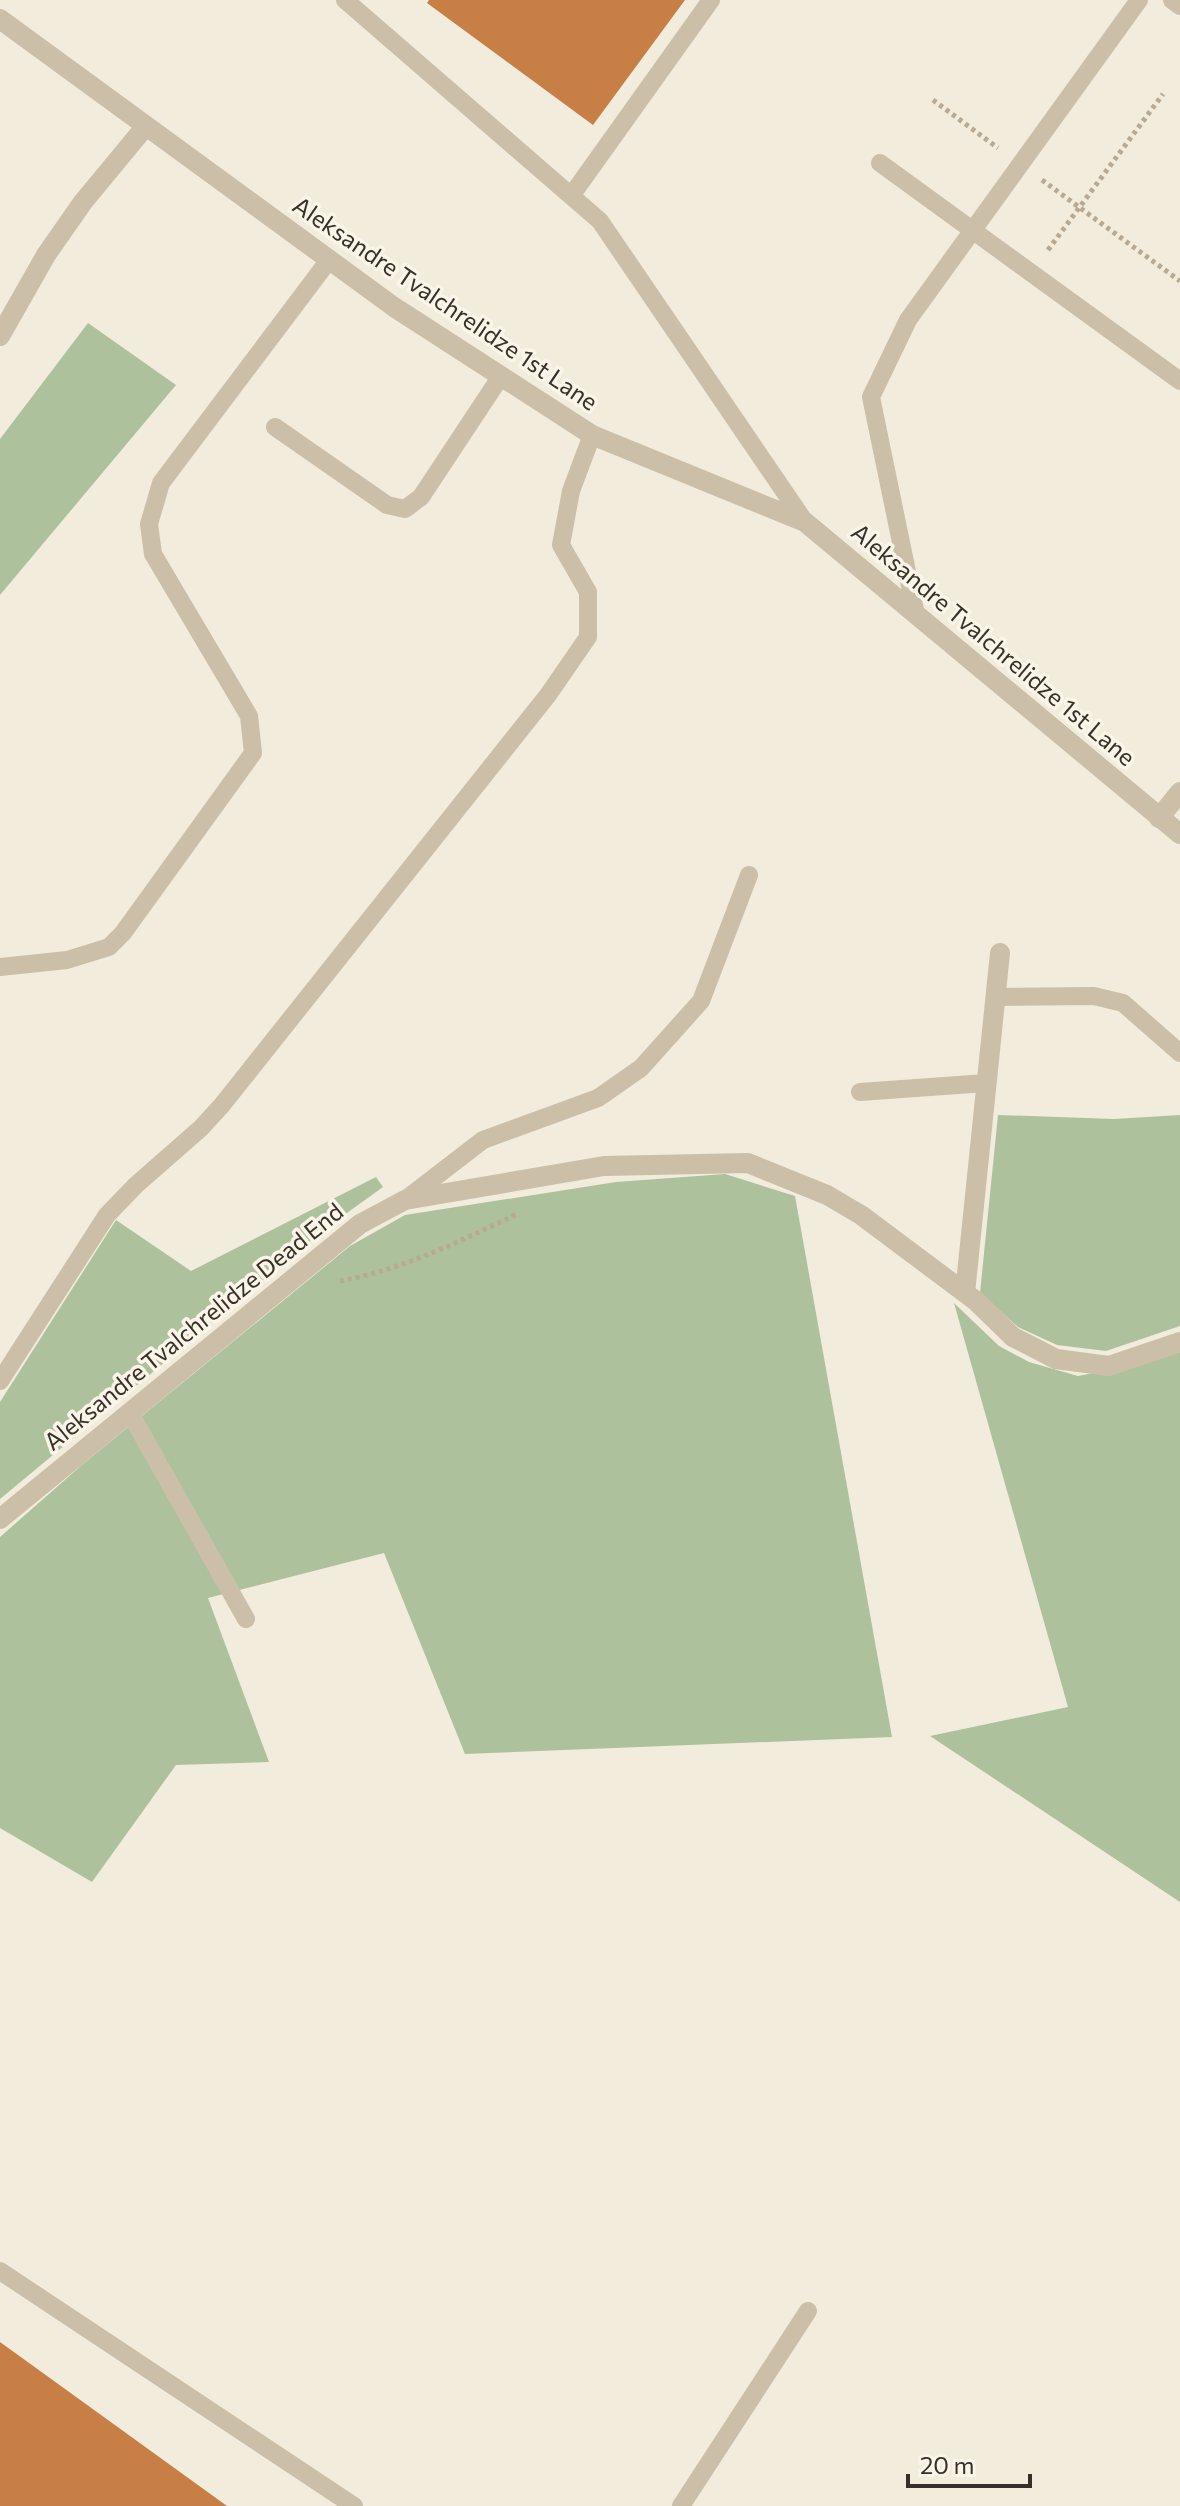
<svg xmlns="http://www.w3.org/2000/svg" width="1180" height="2506" viewBox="0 0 1180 2506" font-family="Commissioner,sans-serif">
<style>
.green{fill:#adc29c}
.building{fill:#c77f45}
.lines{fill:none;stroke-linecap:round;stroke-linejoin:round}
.path{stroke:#b7a992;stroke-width:5;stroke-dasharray:4 4;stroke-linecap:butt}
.lane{stroke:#cbbfa8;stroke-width:18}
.street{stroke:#cbbfa8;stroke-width:20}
.labels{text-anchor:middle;stroke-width:7;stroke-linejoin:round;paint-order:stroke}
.street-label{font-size:24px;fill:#373028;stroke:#faf5e8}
</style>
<rect width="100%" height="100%" fill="#f2ecdc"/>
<path class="green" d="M 88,323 L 176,385 L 0,595 L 0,439 Z
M 998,1115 L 1114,1119 L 1180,1115 L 1180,1326 L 1106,1351 L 1057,1345 L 1018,1327 L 980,1293 Z
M 725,1174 L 795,1196 L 892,1737 L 465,1754 L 384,1553 L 208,1598 L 269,1762 L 176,1765 L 92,1882 L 0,1828 L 0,1537 L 83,1464 L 350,1246 L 405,1215 L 616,1182 Z
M 376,1177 L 383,1187 L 326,1228 L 0,1499 L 0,1402 L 116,1220 L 191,1271 Z
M 954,1303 L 999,1346 L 1029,1362 L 1078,1376 L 1150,1362 L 1180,1352 L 1180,1902 L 930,1736 L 1068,1707 Z"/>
<path class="building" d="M 429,0 L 685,0 L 593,125 L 427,3 Z
M 0,2342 L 227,2506 L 0,2506 Z"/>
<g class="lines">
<path class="path" d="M 933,100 L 998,148
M 1042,180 L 1180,281
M 1048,250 L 1163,94
M 340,1281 C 401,1270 461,1241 517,1214"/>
<path class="lane" d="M 345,0 L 600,221 L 805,522
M 1172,0 L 1180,6
M 880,163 L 1180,381
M 571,196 L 711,0
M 275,427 L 387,505 L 405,509 L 421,497 L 501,376
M 916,615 L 871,397 L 908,320 L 1139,0
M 0,967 L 67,960 L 109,947 L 123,933 L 253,753 L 249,716 L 153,554 L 149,524 L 161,483 L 329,260
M 995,997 L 1094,996 L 1123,1003 L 1180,1053
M 860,1092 L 986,1083
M 405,1200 L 483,1140 L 598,1098 L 641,1068 L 701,1001 L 749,875
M 0,1381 L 107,1215 L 136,1185 L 201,1128 L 222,1105 L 548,695 L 588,637 L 588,592 L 561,545 L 571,491 L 592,435
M 130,1413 L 246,1619
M 0,2271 L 354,2506
M 681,2506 L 808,2311"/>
<path class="street" d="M 0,19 L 394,307 L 592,435 L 805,522 L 1180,834
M 0,336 L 46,255 L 83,202 L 145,127
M 1159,818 L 1180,792
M 965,1293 L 1000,953
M 0,1519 L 360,1224 L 405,1200 L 604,1166 L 748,1163 L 827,1195 L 861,1215 L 976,1301 L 1013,1337 L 1056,1359 L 1109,1366 L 1180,1342"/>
</g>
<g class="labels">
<g class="street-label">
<text transform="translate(445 304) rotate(34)" y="8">Aleksandre Tvalchrelidze 1st Lane</text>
<text transform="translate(993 645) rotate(40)" y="8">Aleksandre Tvalchrelidze 1st Lane</text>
<text transform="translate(194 1327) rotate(-39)" y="8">Aleksandre Tvalchrelidze Dead End</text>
</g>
</g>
<path d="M908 2474v12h122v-12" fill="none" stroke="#373028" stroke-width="4"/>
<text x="920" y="2474" font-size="24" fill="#373028" stroke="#faf5e8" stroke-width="6" paint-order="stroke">20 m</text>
</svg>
